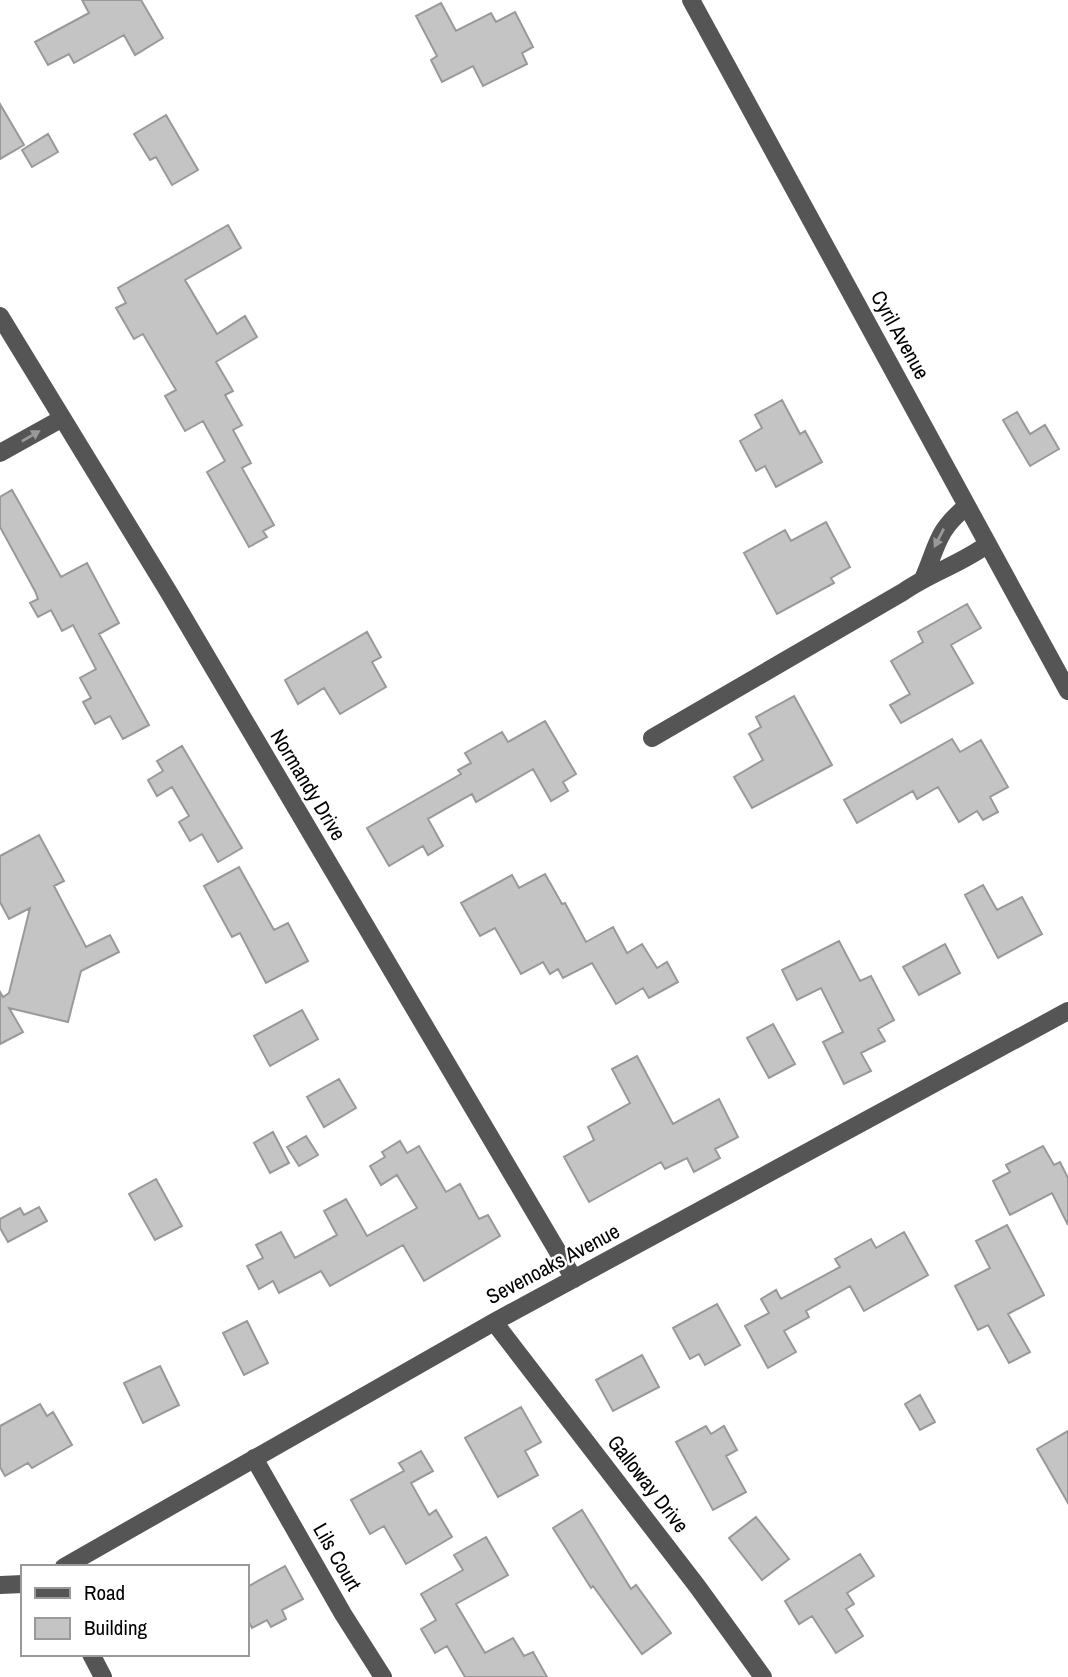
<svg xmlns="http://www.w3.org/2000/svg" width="1068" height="1677" viewBox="0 0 1068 1677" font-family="'Archivo Narrow',sans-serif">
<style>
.building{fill:#c4c4c4;stroke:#999;stroke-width:2}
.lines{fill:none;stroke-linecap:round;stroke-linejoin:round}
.minor{stroke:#555;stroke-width:18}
.oneway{fill:#999}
.labels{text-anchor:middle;stroke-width:5;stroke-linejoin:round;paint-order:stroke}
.street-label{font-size:21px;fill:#000;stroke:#fff}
</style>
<rect width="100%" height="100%" fill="#fff"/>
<path class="building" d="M 82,0 L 141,0 L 163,38 L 135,55 L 124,35 L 74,63 L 69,54 L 48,65 L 35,42 L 89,13 Z
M 441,3 L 456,31 L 491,13 L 496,22 L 515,12 L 533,47 L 522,53 L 527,64 L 483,86 L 473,66 L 442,82 L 431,60 L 437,56 L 416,16 Z
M 0,104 L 24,145 L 0,159 Z
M 166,115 L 198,170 L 172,185 L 156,157 L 150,160 L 134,134 Z
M 48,134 L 58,152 L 32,167 L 22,150 Z
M 228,225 L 241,248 L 185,280 L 217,334 L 245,316 L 257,337 L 216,362 L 233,391 L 225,395 L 242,425 L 233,430 L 251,463 L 242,468 L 274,525 L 263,531 L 267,537 L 249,547 L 207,472 L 225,461 L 203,421 L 185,431 L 165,396 L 176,390 L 143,334 L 134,339 L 116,308 L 126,303 L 118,288 Z
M 782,400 L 800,434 L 805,431 L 822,462 L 776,487 L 765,466 L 756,471 L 740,441 L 762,428 L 755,415 Z
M 1017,412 L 1030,434 L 1045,425 L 1059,449 L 1030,466 L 1003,420 Z
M 12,490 L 61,577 L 87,563 L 119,623 L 99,634 L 149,725 L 123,739 L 110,716 L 95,724 L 83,702 L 91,698 L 80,678 L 96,669 L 73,625 L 62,631 L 51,610 L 38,617 L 30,603 L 38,599 L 35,591 L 0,527 L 0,497 Z
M 826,522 L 850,567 L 831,578 L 834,583 L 777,614 L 744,553 L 785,530 L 791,541 Z
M 967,604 L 981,628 L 951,645 L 973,683 L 901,723 L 890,705 L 910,694 L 891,661 L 923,642 L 918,632 Z
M 367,632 L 381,657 L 372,662 L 386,687 L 340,714 L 324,688 L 298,704 L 285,680 Z
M 794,696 L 832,765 L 752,808 L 734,777 L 763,760 L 749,734 L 761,727 L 756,717 Z
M 545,721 L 576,774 L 563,782 L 568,791 L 551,801 L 533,769 L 476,802 L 472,794 L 428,819 L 443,846 L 428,855 L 423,846 L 389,866 L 367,828 L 461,774 L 458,770 L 471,763 L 465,753 L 502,732 L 508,742 Z
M 952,739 L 960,752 L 981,740 L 1008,787 L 990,797 L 998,812 L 983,820 L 977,811 L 959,822 L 938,787 L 917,799 L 913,791 L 857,823 L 844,800 Z
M 182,746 L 242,848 L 218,862 L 202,834 L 190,841 L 179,822 L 189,816 L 172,787 L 157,796 L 148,780 L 163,771 L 157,761 Z
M 39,835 L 64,881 L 54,886 L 86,947 L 110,935 L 119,952 L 81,971 L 68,1022 L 9,1008 L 23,1032 L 0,1044 L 0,992 L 3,997 L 9,993 L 30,908 L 9,919 L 0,902 L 0,856 Z
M 239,867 L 274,930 L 288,923 L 308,961 L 266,983 L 240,933 L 232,937 L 204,886 Z
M 545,874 L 562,904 L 565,903 L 586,942 L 613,927 L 627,953 L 642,944 L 657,968 L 667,962 L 678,982 L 649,998 L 643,988 L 616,1004 L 592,963 L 563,978 L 558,969 L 550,974 L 543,962 L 521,974 L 495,928 L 480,936 L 461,903 L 512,875 L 519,888 Z
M 983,885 L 997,910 L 1022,897 L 1042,934 L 998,958 L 965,895 Z
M 839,941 L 860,981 L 871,976 L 894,1020 L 878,1029 L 885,1041 L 861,1053 L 871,1071 L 844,1084 L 823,1042 L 843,1032 L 821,988 L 797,1000 L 782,970 Z
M 945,944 L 960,973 L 919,995 L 903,967 Z
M 302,1010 L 318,1039 L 270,1066 L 254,1036 Z
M 773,1024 L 795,1064 L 769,1078 L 747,1038 Z
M 637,1056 L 673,1124 L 719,1099 L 738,1137 L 715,1149 L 720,1158 L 694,1172 L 687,1158 L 665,1169 L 661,1162 L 589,1202 L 564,1157 L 594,1140 L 588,1127 L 630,1103 L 612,1069 Z
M 339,1079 L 356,1108 L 324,1127 L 307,1097 Z
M 273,1132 L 289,1163 L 270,1173 L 254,1143 Z
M 306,1136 L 318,1155 L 299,1166 L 287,1147 Z
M 400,1141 L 407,1153 L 419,1146 L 446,1192 L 460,1184 L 479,1219 L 488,1215 L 500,1236 L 424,1281 L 403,1245 L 330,1286 L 321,1271 L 279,1293 L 273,1281 L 259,1289 L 247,1266 L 263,1258 L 256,1245 L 281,1232 L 295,1258 L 337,1235 L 324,1211 L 346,1199 L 367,1236 L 417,1208 L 397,1175 L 381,1185 L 370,1166 L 385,1157 L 382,1152 Z
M 1043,1146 L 1054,1165 L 1060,1162 L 1068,1178 L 1068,1225 L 1052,1193 L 1010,1215 L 993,1181 L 1010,1172 L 1006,1165 Z
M 156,1179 L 182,1226 L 155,1240 L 129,1194 Z
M 39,1207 L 47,1221 L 8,1242 L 0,1228 L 0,1219 L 20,1208 L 24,1215 Z
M 1007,1225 L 1044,1295 L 1008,1314 L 1030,1352 L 1009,1363 L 988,1325 L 978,1330 L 955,1286 L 990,1268 L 976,1241 Z
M 904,1232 L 928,1275 L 864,1311 L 850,1286 L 806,1311 L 809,1317 L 784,1331 L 796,1352 L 768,1368 L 745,1326 L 769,1313 L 761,1299 L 776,1290 L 781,1299 L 840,1267 L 835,1259 L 871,1239 L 876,1248 Z
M 717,1304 L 740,1345 L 705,1365 L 699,1354 L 690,1359 L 673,1328 Z
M 247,1321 L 268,1363 L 244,1375 L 223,1333 Z
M 642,1355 L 659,1387 L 613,1411 L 596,1380 Z
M 160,1366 L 179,1405 L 143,1423 L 124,1383 Z
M 920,1395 L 935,1422 L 920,1430 L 905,1404 Z
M 40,1404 L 47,1416 L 53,1412 L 72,1445 L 32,1468 L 28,1463 L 5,1476 L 0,1467 L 0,1426 Z
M 521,1407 L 541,1442 L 525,1451 L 538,1475 L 498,1497 L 465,1438 Z
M 706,1426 L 711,1434 L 724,1426 L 737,1450 L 726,1456 L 746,1492 L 713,1510 L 676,1442 Z
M 1068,1431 L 1068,1503 L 1037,1449 Z
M 421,1451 L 433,1471 L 411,1483 L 429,1515 L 436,1510 L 452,1537 L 406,1564 L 384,1526 L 370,1534 L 351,1500 L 404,1471 L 399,1463 Z
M 582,1510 L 631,1589 L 636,1585 L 671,1633 L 642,1654 L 593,1586 L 591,1588 L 553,1528 Z
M 756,1517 L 789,1559 L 762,1580 L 729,1538 Z
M 486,1537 L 508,1575 L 456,1604 L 485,1653 L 513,1638 L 524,1656 L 533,1652 L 547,1677 L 465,1677 L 447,1646 L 435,1653 L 421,1629 L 436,1620 L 421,1594 L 463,1570 L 454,1555 Z
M 860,1554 L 874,1576 L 847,1593 L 854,1604 L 846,1609 L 863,1636 L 836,1653 L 812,1616 L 799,1624 L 785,1601 Z
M 285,1566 L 303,1599 L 282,1610 L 286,1619 L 271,1627 L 267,1620 L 252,1628 L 247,1618 L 247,1587 Z"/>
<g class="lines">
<path class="minor" d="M 691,0 L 1068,691
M 0,316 L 168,591 L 574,1279
M 0,453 L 61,419
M 923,579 C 938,545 936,531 967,506
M 652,738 L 903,592 C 930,573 961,564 988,544
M 494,1322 L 697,1586 L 763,1677
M 254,1458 L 343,1614 L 383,1677
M 64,1567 L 494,1322 L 1068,1011
M 0,1585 L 23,1584
M 91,1654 L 103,1677"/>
</g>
<defs><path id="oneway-solid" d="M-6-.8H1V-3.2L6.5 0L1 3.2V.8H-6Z" transform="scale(1.75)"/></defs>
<g class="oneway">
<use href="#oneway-solid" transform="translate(31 436) rotate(-30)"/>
<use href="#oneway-solid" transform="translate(939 538) rotate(117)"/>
</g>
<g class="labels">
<g class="street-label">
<text transform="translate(900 335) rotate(61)" y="7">Cyril Avenue</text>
<text transform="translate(308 785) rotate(59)" y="7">Normandy Drive</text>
<text transform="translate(553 1264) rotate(-28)" y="7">Sevenoaks Avenue</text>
<text transform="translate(648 1484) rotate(52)" y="7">Galloway Drive</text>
<text transform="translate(337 1557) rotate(60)" y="7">Lils Court</text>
</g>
</g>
<rect x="21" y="1565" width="228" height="91" fill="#ffffff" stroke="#999999" stroke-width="2"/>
<rect x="35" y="1588" width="35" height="10" fill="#555555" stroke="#999999" stroke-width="2"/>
<text x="84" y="1600" font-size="21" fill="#000000">Road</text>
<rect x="35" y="1618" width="35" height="21" fill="#c4c4c4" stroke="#999999" stroke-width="2"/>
<text x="84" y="1635" font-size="21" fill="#000000">Building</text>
</svg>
